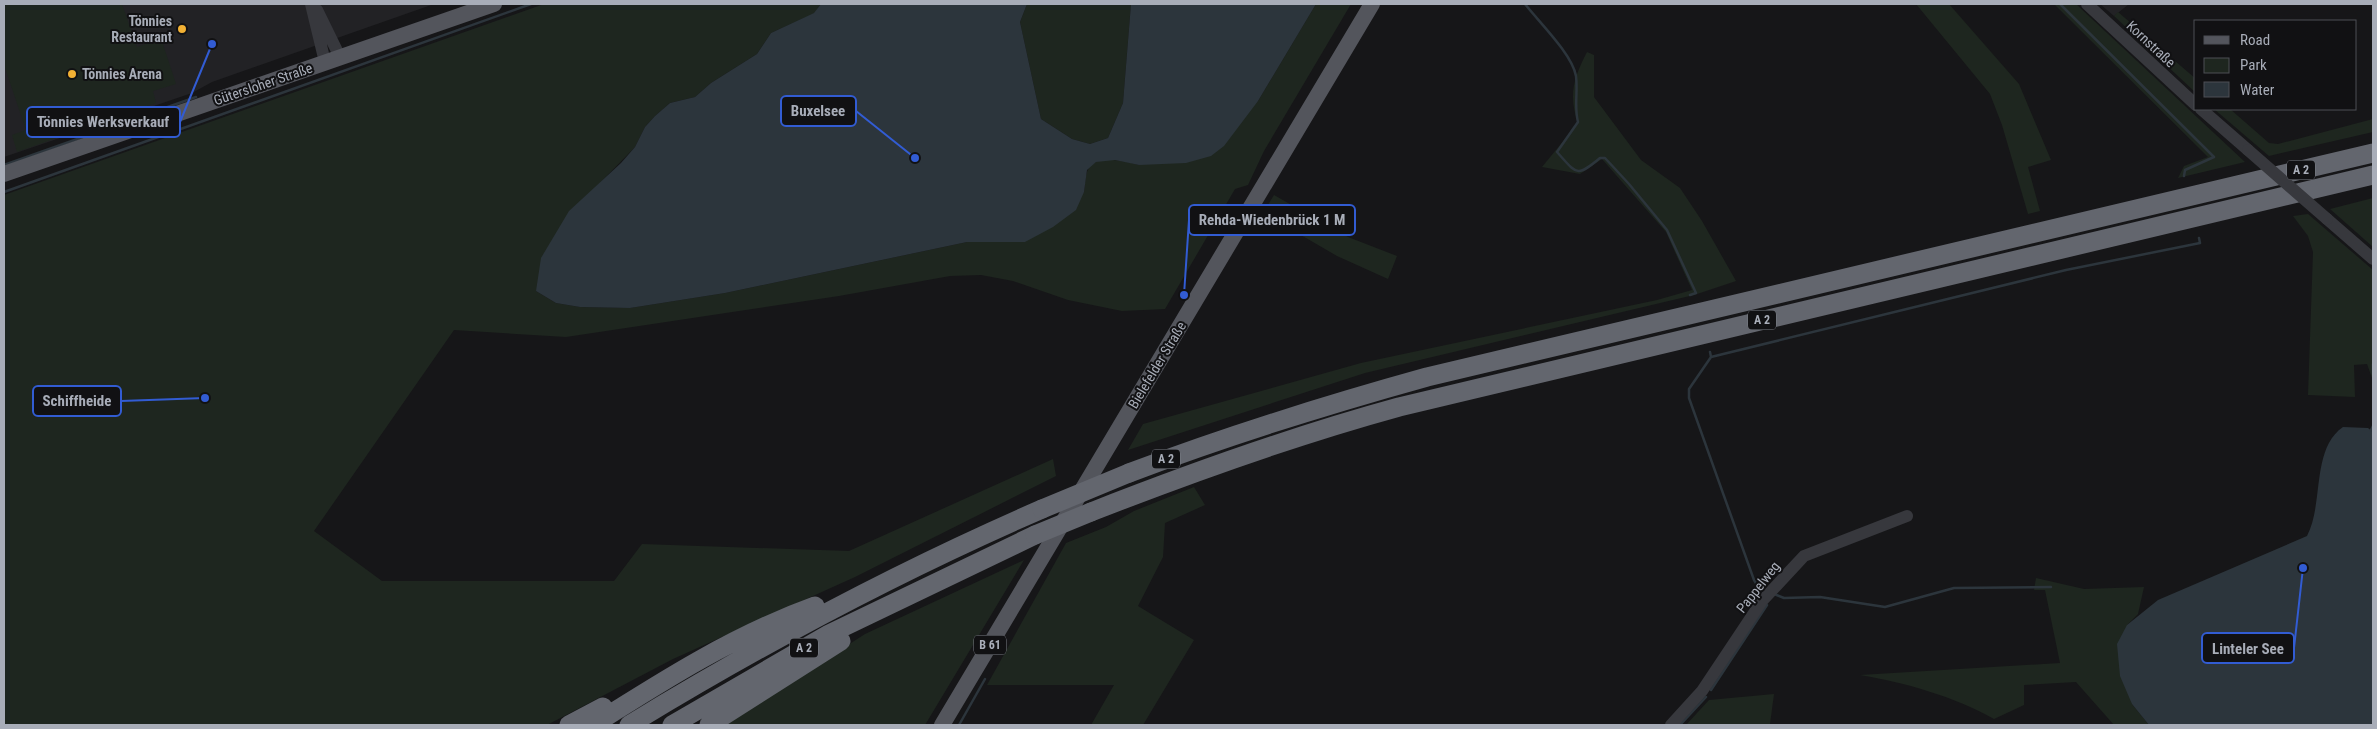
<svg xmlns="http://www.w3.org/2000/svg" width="2377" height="729" viewBox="0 0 2377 729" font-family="'Roboto Condensed',sans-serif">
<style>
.built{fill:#222225}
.green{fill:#1e261f}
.water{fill:#2c353c}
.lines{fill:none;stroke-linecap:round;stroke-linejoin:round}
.stream{stroke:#2c353c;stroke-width:2.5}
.minor{stroke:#37383d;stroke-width:12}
.major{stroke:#53555c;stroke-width:16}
.highway{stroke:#63666e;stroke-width:19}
.minor-bridge{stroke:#37383d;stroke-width:12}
.highway-bridge{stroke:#63666e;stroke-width:19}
.poi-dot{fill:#f2b134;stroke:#111113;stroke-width:2}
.labels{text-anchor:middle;stroke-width:4;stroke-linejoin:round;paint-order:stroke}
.shield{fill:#111113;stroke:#7b7e86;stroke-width:1}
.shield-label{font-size:12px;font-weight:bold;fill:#a8adb8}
.poi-label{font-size:14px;font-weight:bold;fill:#a8adb8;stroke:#111113;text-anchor:end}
.street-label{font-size:14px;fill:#a8adb8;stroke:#111113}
.leader{fill:none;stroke:#325cd3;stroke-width:2}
.callout-dot{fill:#325cd3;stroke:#111113;stroke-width:2}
.callout{fill:#111113;stroke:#325cd3;stroke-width:2}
.callout-label{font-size:15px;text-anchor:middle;font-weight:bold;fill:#a8adb8}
</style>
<rect width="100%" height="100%" fill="#161618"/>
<path class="built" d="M 4,4 L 434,4 L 212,82 L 192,93 L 4,157 Z
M 2100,4 L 2129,4 L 2114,16 Z"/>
<path class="green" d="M 4,4 L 122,4 L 137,47 L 161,38 L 176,84 L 153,91 L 156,103 L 17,152 L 12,135 L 26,130 L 4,65 Z
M 544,4 L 821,4 L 815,13 L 771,33 L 757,54 L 711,83 L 695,97 L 670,103 L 655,116 L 645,127 L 635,147 L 597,186 L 536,291 L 556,303 L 580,307 L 630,308 L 725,293 L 967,242 L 1025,242 L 1084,192 C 1085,186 1085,178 1087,172 C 1094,152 1125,162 1139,165 L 1258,101 L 1316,4 L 1351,4 L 1264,151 L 1248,185 L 1235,189 L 1165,309 L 1122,311 L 1068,300 L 1013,281 L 981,275 L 950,276 L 839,296 L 566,337 L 454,330 L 314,531 L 382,581 L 614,581 L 642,544 L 849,551 L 1053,459 L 1056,476 L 855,577 L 673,659 L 547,725 L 4,725 L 4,195 Z
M 1027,4 L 1131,4 L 1123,103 L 1108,138 L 1090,144 L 1072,139 L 1041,119 L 1020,22 Z
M 1916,4 L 1949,4 L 2019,84 L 2051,160 L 2028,167 L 2040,211 L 2028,214 L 2002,125 L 1990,94 Z
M 2054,4 L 2076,4 L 2245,162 L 2178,178 L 2184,166 L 2208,157 Z
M 2118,12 L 2196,79 L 2196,93 L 2114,16 Z
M 1587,52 L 1594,55 L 1594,97 L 1641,160 L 1680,188 L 1702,221 L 1736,281 L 1694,295 L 1365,373 L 1128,450 L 1143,424 L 1361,363 L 1657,300 L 1692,290 L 1666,232 L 1602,159 L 1580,174 L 1542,167 L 1578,123 C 1568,95 1574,77 1587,52 Z
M 2214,109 L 2230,109 L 2269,143 L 2278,144 L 2373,119 L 2373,132 L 2269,156 Z
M 1274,195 L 1348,237 L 1397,256 L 1388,279 L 1337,256 L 1263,213 Z
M 2373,198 L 2373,247 L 2330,209 Z
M 2308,214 L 2373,270 L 2373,408 L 2372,378 L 2367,364 L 2354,365 L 2355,397 L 2308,395 L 2313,252 L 2308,236 L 2293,216 Z
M 1194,487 L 1205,505 L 1165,523 L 1163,557 L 1138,606 L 1194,640 L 1143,725 L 1091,725 L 1114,685 L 987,685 L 1066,543 L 1106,527 L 1134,511 Z
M 1024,560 L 925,725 L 724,725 L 865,634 Z
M 2036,578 L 2084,589 L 2144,587 L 2138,614 L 2127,625 L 2132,704 L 2149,725 L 2114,725 L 2076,682 L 2024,685 L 2024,705 L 1994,719 C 1953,696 1906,683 1860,675 L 2060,663 L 2045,590 L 2034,590 Z
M 1774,694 L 1770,724 L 1686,725 L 1709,700 Z"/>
<path class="water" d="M 821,4 L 1027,4 L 1020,22 L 1041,119 L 1072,139 L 1090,144 L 1108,138 L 1123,103 L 1131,4 L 1316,4 L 1258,101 L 1224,146 L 1211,156 L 1186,163 L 1139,165 L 1115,160 L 1096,162 L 1087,170 L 1084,192 L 1076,210 L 1053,227 L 1025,242 L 967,242 L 725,293 L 630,308 L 580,307 L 556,303 L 536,291 L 541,258 L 569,211 L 621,163 L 635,147 L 645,127 L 655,116 L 670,103 L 695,97 L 711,83 L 757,54 L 771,33 L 814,13 Z
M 2343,427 L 2368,428 L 2373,432 L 2373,725 L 2149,725 L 2132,704 L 2120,676 L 2117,644 L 2127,625 L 2158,600 L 2307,536 C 2324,504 2311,449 2343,427 Z"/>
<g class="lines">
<path class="stream" d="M 1525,4 C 1539,22 1572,54 1576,76 C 1578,92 1574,107 1578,122 L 1557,152 C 1577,174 1576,178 1600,158 L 1605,158 L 1629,184 L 1667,230 L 1696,293 L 1690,295
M 2060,4 L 2214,157 L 2185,170 L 2184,176
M 4,165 L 196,97
M 4,192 L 531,4
M 1710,352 L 1711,357 L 1689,389 L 1689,398 L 1754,580 L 1759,588 L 1765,591
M 1711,357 L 2066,270 L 2200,243 L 2199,238
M 2373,364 L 2373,374
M 2371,430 L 2373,426
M 1774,594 L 1784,598 L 1820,597 L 1885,607 L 1954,588 L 2051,587
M 1711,690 L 1767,605
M 959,725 L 985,679
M 1680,725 L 1706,697"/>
<path class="minor" d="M 311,4 L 325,62
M 2087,4 L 2196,105
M 317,10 L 340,57
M 2201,109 L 2248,150
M 2327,219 L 2373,259
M 1671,725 L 1702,691 L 1762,601 L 1804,556 L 1907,516"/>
<path class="major" d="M 4,174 L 494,4
M 942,725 L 1372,4"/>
<path class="highway" d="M 1129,473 C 1227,436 1326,405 1427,377 L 2373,153
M 1091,512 C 1193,472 1293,436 1399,407 L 2373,175
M 569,725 L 603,707
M 593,725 C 664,680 735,635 815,606
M 629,725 C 762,644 899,571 1042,509
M 672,725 L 829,634 L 1035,535
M 709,725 L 841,641"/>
<path class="minor-bridge" d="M 2248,150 L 2327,219"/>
<path class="highway-bridge" d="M 1042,509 L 1129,473
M 1035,535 L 1091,512"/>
</g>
<g class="poi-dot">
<circle cx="182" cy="29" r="5"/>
<circle cx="72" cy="74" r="5"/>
</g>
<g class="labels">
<g class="shield">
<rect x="2287" y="160.5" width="28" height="19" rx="4"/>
<rect x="1748" y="310.5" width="28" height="19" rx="4"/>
<rect x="1152" y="449.5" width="28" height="19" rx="4"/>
<rect x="974" y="635.5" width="32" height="19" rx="4"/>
<rect x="790" y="638.5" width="28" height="19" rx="4"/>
</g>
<g class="shield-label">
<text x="2301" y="174">A 2</text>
<text x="1762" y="324">A 2</text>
<text x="1166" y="463">A 2</text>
<text x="990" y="649">B 61</text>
<text x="804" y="652">A 2</text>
</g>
<g class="poi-label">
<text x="172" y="26">Tönnies<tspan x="172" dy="16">Restaurant</tspan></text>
<text x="82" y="79" text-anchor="start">Tönnies Arena</text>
</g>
<g class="street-label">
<text transform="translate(2151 44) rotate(43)" y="5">Kornstraße</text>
<text transform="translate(263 84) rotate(-19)" y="5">Gütersloher Straße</text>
<text transform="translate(1157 365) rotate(-59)" y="5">Bielefelder Straße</text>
<text transform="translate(1758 587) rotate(-52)" y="5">Pappelweg</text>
</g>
</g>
<path class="leader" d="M915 158L856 111M212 44L180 122M1184 295L1189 220M205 398L121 401M2303 568L2294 648"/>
<g class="callout-dot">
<circle cx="915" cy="158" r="5"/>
<circle cx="212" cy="44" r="5"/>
<circle cx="1184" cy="295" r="5"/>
<circle cx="205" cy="398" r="5"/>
<circle cx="2303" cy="568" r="5"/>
</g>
<g class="callout">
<rect x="781" y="96" width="75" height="30" rx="5"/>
<rect x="27" y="107" width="153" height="30" rx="5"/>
<rect x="1189" y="205" width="166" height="30" rx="5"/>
<rect x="33" y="386" width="88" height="30" rx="5"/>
<rect x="2202" y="633" width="92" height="30" rx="5"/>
</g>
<g class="callout-label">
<text x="818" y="116">Buxelsee</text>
<text x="103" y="127">Tönnies Werksverkauf</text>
<text x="1272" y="225">Rehda-Wiedenbrück 1 M</text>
<text x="77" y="406">Schiffheide</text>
<text x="2248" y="654">Linteler See</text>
</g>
<rect width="2377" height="729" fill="none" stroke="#a8adb8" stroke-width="10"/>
<rect x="2194" y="20" width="162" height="90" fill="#111113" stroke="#4d4f55"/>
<rect x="2204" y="36" width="25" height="8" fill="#53555c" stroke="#4d4f55"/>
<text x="2240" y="45" font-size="15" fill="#a8adb8">Road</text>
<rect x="2204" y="58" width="25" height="15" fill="#1e261f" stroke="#4d4f55"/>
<text x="2240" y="70" font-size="15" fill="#a8adb8">Park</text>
<rect x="2204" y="82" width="25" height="15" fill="#2c353c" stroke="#4d4f55"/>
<text x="2240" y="95" font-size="15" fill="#a8adb8">Water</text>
</svg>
